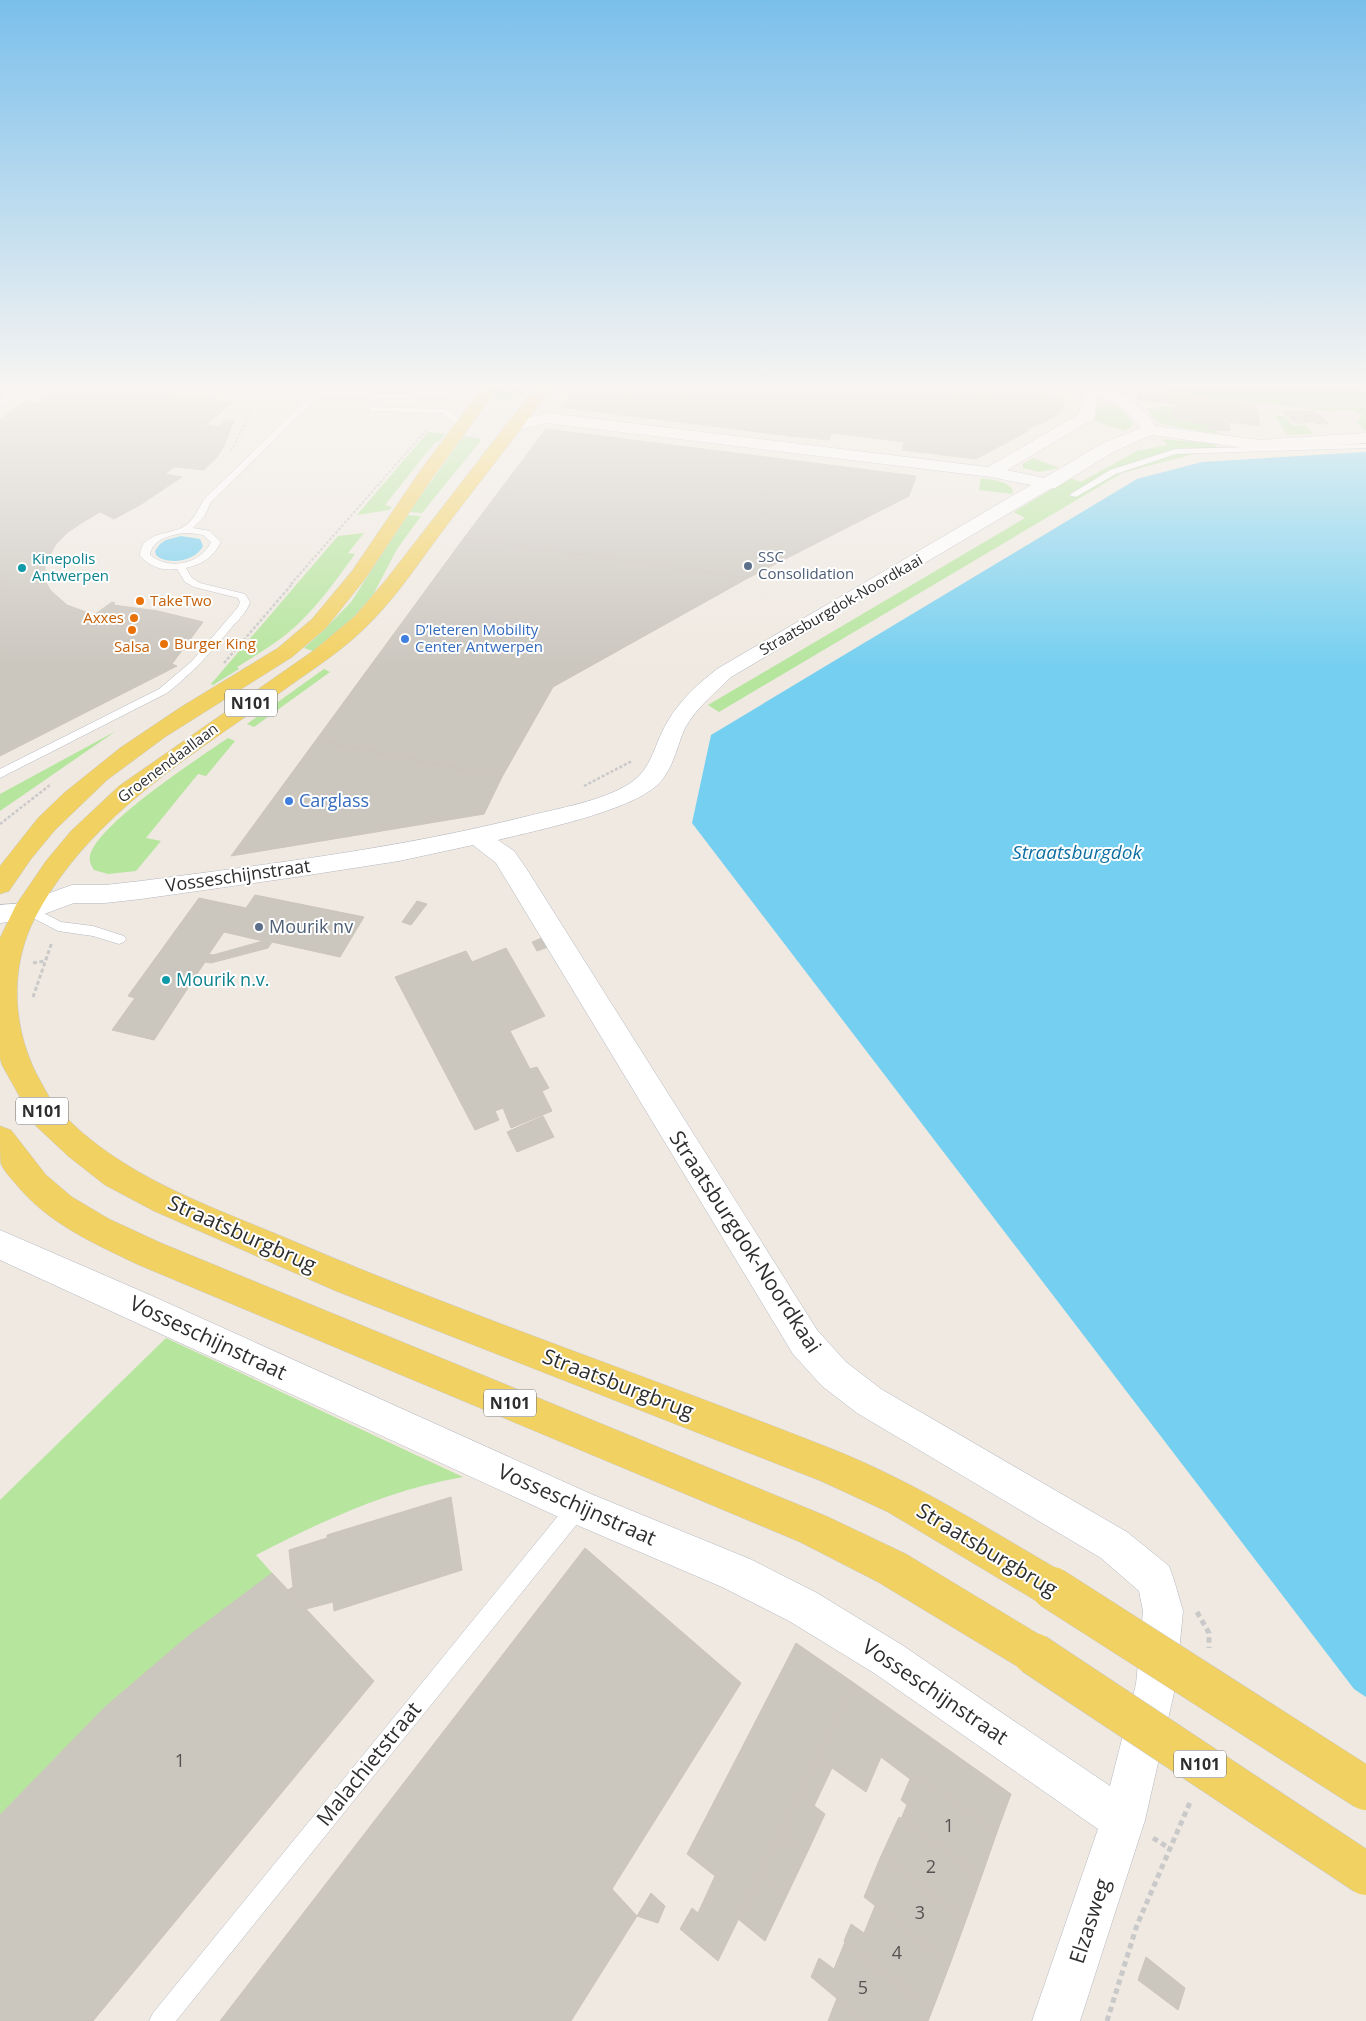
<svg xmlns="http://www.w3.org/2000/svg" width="1366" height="2021" viewBox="0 0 1366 2021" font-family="'Open Sans',sans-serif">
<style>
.green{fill:#b6e59e}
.water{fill:#75cff0}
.building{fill:#cbc7bf;stroke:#cbc5ba;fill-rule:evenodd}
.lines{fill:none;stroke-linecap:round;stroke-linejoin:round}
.lane-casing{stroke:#b4b7c1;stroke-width:1}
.street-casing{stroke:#b4b7c1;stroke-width:1}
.secondary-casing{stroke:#b4b7c1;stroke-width:1}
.primary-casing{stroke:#c9c9c9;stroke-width:1}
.path-far3{stroke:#c9c9c9;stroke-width:2;stroke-dasharray:2.5 2;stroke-linecap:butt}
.path-far2{stroke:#c9c9c9;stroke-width:2.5;stroke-dasharray:3 2;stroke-linecap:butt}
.path-far1{stroke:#c9c9c9;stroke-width:3;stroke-dasharray:4 2.5;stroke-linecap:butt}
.path{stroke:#c9c9c9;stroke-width:5;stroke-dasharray:5.5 4;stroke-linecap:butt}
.lane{fill:#fff;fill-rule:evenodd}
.street{fill:#fff;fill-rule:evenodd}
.secondary{fill:#fff;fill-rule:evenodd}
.primary{fill:#f2d163;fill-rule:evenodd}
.primary-bridge-casing{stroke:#c9c9c9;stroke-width:43;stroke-linecap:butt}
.primary-bridge{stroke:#f2d163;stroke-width:42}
.service-dot{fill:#5c6f8a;stroke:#fff;stroke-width:2}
.culture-dot{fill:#0f9aa8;stroke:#fff;stroke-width:2}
.food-dot{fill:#e8710a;stroke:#fff;stroke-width:2}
.shop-dot{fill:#3f7fe0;stroke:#fff;stroke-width:2}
.labels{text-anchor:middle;stroke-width:4;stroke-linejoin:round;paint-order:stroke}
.far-service-label{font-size:15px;fill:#4e5e75;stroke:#fff;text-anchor:start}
.far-culture-label{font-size:15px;fill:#0d838f;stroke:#fff;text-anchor:start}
.far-food-label{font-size:15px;fill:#c56008;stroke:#fff;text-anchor:start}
.far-street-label{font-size:15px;fill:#2e2e2e;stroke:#fff}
.far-shop-label{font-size:15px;fill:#366cbe;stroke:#fff;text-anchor:start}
.shield{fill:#fff;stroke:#6d6d6d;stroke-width:1}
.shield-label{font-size:16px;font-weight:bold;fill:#2e2e2e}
.shop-label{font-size:18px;fill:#366cbe;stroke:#fff;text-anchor:start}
.street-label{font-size:18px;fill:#2e2e2e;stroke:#fff}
.service-label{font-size:18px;fill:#4e5e75;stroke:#fff;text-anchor:start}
.culture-label{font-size:18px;fill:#0d838f;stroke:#fff;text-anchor:start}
.near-number-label{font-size:18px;fill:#555452}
.water-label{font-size:19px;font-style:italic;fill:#0d6fa3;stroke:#fff}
.near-street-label{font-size:21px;fill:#2e2e2e;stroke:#fff}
</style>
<rect width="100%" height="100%" fill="#efe9e1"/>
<path class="green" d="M 502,384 L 534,384 C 523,395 508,406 493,396 Z
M 1099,384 L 1326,384 L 1366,388 L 1366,431 L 1356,422 L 1363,416 L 1355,410 L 1327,411 Z
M 1111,405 C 1121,407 1127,414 1132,423 L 1131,427 L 1124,431 L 1095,421 L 1096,409 L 1100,406 Z
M 1159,406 L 1173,407 L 1174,419 L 1208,425 L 1208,429 L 1218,430 L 1218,434 L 1165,425 L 1155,419 L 1146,408 L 1159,410 Z
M 1275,416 L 1284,416 L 1294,426 L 1305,425 L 1313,434 L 1287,435 Z
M 428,432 L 445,434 L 439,442 L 435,442 L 385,505 L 392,507 L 389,510 L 357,515 Z
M 464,436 L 482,439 L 422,513 L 409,512 Z
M 1162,439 L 1215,444 L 1216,446 L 1216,448 L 1122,473 L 719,712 L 708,705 L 1025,518 L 1014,512 L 1070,478 L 1081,482 L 1137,451 L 1168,445 Z
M 1033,458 L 1059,468 L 1039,472 L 1023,468 L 1023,464 Z
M 981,478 C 992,480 1006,480 1013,490 L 1012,494 L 979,490 Z
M 407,515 L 421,516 L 397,549 L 373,595 L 349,622 L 313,651 L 304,648 L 322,632 L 351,602 Z
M 364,533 L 348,553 L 355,554 C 337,579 320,603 298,624 C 280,641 258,654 237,667 L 239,669 L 213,685 L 211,684 L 338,536 Z
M 324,669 L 330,672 L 254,727 L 247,724 Z
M 116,731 L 0,811 L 0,794 Z
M 228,738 L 235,741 L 206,776 L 198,774 L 146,838 L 161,841 L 136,871 L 108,874 L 94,870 C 91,865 89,862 90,856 C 97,824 199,758 228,738 Z
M 166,1338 L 463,1477 C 390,1489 322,1521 256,1555 L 272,1573 L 187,1637 L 105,1707 L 0,1815 L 0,1500 Z"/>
<path class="water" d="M 1366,452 L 1366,1697 L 1354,1689 L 692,823 L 711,735 L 1137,479 L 1202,462 Z
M 181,536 L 200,539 L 203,546 C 196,561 168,566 156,555 L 155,551 L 160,544 L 166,540 Z"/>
<path class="building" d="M 65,384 L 90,384 L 232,402 L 206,425 L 218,427 L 224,420 L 234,420 L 224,446 L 217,457 L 204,470 L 174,467 L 165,474 L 182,477 L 140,505 L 114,519 L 100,512 L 83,522 L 68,532 L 56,544 L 45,564 L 45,581 L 51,591 L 67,605 L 94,615 L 112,602 L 115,603 L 113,605 L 158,611 L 203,622 L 172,664 L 177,666 L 0,756 L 0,420 L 26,401 L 39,403 Z
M 579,384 L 634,384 L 614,414 L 561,407 Z
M 634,384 L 693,384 L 671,421 L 614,414 Z
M 693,384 L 812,384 L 789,436 L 671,421 Z
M 812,384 L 852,384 L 829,440 L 789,436 Z
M 852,384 L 922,384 L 905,442 L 832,433 Z
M 922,384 L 953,384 L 1064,397 L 1062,412 L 1041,424 L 1026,418 L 1042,410 L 1042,406 L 920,392 Z
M 1138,391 L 1256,404 L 1260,426 L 1229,422 L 1230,431 L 1208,429 L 1208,425 L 1174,419 L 1173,407 L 1177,404 L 1138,400 Z
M 920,392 L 1042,406 L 1042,410 L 1021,420 L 1033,426 L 1026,430 L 1028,431 L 976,459 L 902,450 Z
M 1315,411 L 1329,424 L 1317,424 L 1313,421 L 1297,424 L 1283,412 Z
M 1026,418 L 1040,423 L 1034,426 L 1021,420 Z
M 546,429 L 916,476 L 909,496 L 748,578 L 464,538 Z
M 464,538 L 748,578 L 553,687 L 502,777 L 316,740 Z
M 316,740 L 502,777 L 484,814 L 231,856 Z
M 255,895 L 364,917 L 340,957 L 272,942 L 268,948 L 211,963 L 205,962 L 154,1040 L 112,1030 L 135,998 L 128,996 L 199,898 L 246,908 ZM 224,932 L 263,941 L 213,955 L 209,954 Z
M 417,901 L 427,904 L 411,925 L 402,922 Z
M 542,938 L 548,947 L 537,951 L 532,942 Z
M 506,948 L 545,1016 L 510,1031 L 530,1069 L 537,1067 L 549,1088 L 542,1091 L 552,1111 L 511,1128 L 503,1108 L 495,1111 L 499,1120 L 475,1130 L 395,977 L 466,951 L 472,962 Z
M 543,1116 L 554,1137 L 517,1152 L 507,1132 Z
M 451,1497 L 462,1570 L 334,1611 L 333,1602 L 306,1609 L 288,1590 L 293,1587 L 289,1550 L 327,1538 L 327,1535 Z
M 585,1548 L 741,1683 L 612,1889 L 637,1916 L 571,2021 L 220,2021 Z
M 272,1573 L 374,1681 L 93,2021 L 0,2021 L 0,1815 L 105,1707 L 187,1637 Z
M 796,1643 L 854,1683 L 718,1961 L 680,1929 L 692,1908 L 698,1913 L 715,1876 L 687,1854 Z
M 854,1683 L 1011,1794 L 997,1832 L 917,1775 L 914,1782 L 881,1757 L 866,1792 L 818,1758 Z
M 818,1758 L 832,1768 L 814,1806 L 800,1795 Z
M 917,1775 L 997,1832 L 981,1878 L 901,1819 L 907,1805 L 901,1800 L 910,1779 L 914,1782 Z
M 800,1795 L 825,1814 L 807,1853 L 781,1833 Z
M 899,1817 L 981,1878 L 966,1920 L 881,1856 Z
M 781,1833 L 807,1853 L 786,1897 L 760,1876 Z
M 881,1856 L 966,1920 L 950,1964 L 864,1897 Z
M 760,1876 L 786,1897 L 765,1941 L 738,1919 Z
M 651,1893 L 665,1906 L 658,1923 L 637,1916 Z
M 875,1906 L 950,1964 L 932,2011 L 844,1941 L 851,1924 L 864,1933 Z
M 845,1942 L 932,2011 L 928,2021 L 864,2021 L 811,1977 L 819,1958 L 834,1969 Z
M 1146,1957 L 1185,1988 L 1178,2010 L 1138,1980 Z
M 837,1998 L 864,2021 L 828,2021 Z"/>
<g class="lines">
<g class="lane-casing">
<path id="lane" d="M 23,384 L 32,384 L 0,406 L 0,400 Z
M 222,384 C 277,384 331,392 386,393 C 404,393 422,393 439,390 C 452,388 464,384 477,384 C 451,404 354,397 320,395 L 211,502 L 204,517 L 193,528 L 210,531 L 221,542 C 213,558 202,564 186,568 L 192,578 L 200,583 L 245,594 L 250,602 C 247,612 239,619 232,627 C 212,651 192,674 167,693 L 0,778 L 0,769 L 159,689 L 192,661 L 238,607 L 240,602 L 238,598 L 194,587 L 185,582 L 177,569 C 163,571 150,567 140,556 C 140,532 170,535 183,527 C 194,521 198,509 204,499 L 312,395 C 295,394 233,392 222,384 ZM 190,533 L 203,535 L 211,542 C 201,564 169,571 150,555 C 152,538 175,533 190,533 Z
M 369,407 L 445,409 L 466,424 L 459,426 L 443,413 L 372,411 L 369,411 Z
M 1366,444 L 1366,448 L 1176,454 L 1116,474 L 1076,497 L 1069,495 L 1110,470 L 1175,449 Z
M 25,907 L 38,910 L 61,922 L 93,926 L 124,936 L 126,939 L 124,942 L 119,944 L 93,936 L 58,931 L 31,917 L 20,915 L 19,912 L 20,909 Z
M 578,1498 L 585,1500 L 587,1507 L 585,1514 L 176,2021 L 149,2021 L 153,2013 L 571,1500 Z"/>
</g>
<g class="street-casing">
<path id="street" d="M 1039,384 C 1086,384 1127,381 1155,426 L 1260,440 L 1366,433 L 1366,443 L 1260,450 L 1152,435 L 1115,451 L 1055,488 L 1050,489 L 731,677 C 715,693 696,708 685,728 C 677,746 674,765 662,780 C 639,810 537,830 498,840 L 514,851 L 526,868 L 817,1330 L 846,1362 L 881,1389 L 1127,1532 L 1169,1566 L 1174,1580 L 1183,1611 L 1176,1684 L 1145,1820 L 1080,2021 L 1032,2021 L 1098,1829 L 874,1673 L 789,1621 L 722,1587 L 565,1520 L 0,1260 L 0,1230 L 150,1295 L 591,1494 L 750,1559 L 817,1593 L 902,1645 L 1110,1786 L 1136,1684 L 1143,1611 L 1139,1591 L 1101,1558 L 857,1413 L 822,1386 L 793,1354 L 496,863 L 473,845 L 399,861 L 296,877 L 141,899 L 105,903 L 74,903 L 25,921 L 16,919 L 12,912 L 16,905 L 72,885 L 105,885 L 141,881 C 271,864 401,848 528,816 C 560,808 602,801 629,784 C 653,769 654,743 668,721 C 680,700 698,684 717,669 L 1031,485 L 991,477 L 547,423 L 513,431 L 507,429 L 505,426 L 507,423 L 547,413 L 988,467 L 1079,414 L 1082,393 L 1047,389 L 1042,387 ZM 1097,396 C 1116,401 1130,411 1141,428 L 1103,443 L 1044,478 L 1007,470 L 1093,419 L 1095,416 Z"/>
</g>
<g class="secondary-casing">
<path id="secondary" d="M 25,903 L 34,905 L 38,912 L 34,919 L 0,923 L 0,905 Z"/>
</g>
<g class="primary-casing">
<path id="primary" d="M 485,384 L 501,384 L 433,477 L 365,579 L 326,628 L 292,657 L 165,737 L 107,780 L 55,830 L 31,859 L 9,891 L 0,894 L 0,866 L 38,818 L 64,793 L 120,748 L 181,707 L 278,648 L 312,619 L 352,571 L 420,471 Z
M 538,384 L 554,384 C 519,432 483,478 447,525 C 422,558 399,594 370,623 C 346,648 316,667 288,687 C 196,753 91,813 36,916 C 8,968 12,1033 42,1084 C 47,1093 52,1103 59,1110 C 120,1177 213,1207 293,1241 C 469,1316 650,1377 827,1447 C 912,1480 988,1529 1066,1574 L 1071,1588 L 1066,1602 L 1052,1607 L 1038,1602 L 888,1512 L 821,1481 L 336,1291 L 154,1211 L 105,1185 L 68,1156 L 36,1126 L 2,1065 L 0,1058 L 0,938 L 16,905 L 46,861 L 71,831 L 119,786 L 313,651 L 355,616 L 385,581 Z
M 0,1126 L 11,1130 L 46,1175 L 72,1197 L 109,1219 L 161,1243 L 826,1516 L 906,1554 L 1048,1640 L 1054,1654 L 1048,1668 L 1034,1674 L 1020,1668 L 878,1582 L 800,1542 L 139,1265 C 93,1243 47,1223 15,1183 C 10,1177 4,1171 1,1164 C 0,1157 0,1135 0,1126 Z"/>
</g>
<path class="path-far3" d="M 1355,384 L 1366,385
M 566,392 L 572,384
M 231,451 L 250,414 L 248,408 L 252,404
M 291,584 L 428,428"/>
<path class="path-far2" d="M 224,663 L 293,583
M 584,786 L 632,761
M 0,824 L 50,785"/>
<path class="path-far1" d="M 33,963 L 45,961
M 33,997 L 52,942"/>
<path class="path" d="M 1197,1612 L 1209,1633 L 1209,1648
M 1153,1838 L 1169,1848
M 1107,2021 L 1137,1925 L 1191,1800"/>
<use href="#lane" class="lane"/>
<use href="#street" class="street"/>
<use href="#secondary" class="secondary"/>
<use href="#primary" class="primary"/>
<g class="primary-bridge-casing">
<path id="primary-bridge" d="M 1052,1588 L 1366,1789
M 1034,1654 L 1366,1874"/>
</g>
<use href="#primary-bridge" class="primary-bridge"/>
</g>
<linearGradient id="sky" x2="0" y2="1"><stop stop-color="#7abfeb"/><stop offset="0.58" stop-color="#f8f5f2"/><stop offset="1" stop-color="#f8f5f2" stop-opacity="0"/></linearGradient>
<rect width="1366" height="667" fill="url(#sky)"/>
<g class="service-dot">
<circle cx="748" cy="566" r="5"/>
<circle cx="259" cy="927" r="5"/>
</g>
<g class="culture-dot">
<circle cx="22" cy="568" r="5"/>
<circle cx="166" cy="980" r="5"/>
</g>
<g class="food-dot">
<circle cx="140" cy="601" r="5"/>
<circle cx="134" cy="618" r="5"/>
<circle cx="132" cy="630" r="5"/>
<circle cx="164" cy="644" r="5"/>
</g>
<g class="shop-dot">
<circle cx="405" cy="639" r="5"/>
<circle cx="289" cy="801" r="5"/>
</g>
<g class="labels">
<g class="far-service-label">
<text x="758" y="562">SSC<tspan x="758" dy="17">Consolidation</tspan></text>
</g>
<g class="far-culture-label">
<text x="32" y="564">Kinepolis<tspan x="32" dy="17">Antwerpen</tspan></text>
</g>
<g class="far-food-label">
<text x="150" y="606">TakeTwo</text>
<text x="124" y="623" text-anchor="end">Axxes</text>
<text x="174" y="649">Burger King</text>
<text x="132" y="652" text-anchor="middle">Salsa</text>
</g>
<g class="far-street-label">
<text transform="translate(841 605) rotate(-30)" y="5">Straatsburgdok-Noordkaai</text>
<text transform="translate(168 763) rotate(-37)" y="5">Groenendaallaan</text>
</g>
<g class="far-shop-label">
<text x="415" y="635">D’Ieteren Mobility<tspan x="415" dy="17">Center Antwerpen</tspan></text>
</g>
<g class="shield">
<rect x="225" y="689.5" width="52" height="27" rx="4"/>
<rect x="16" y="1097.5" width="52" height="27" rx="4"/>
<rect x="484" y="1389.5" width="52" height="27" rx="4"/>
<rect x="1174" y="1750.5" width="52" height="27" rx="4"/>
</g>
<g class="shield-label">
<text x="251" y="709">N101</text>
<text x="42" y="1117">N101</text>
<text x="510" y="1409">N101</text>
<text x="1200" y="1770">N101</text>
</g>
<g class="shop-label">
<text x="299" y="807">Carglass</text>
</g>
<g class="street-label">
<text transform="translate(238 876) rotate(-8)" y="6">Vosseschijnstraat</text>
</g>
<g class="service-label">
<text x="269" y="933">Mourik nv</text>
</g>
<g class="culture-label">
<text x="176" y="986">Mourik n.v.</text>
</g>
<g class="near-number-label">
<text x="180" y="1767">1</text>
<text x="949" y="1832">1</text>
<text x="931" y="1873">2</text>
<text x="920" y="1919">3</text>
<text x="897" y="1959">4</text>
<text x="863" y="1994">5</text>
</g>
<g class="water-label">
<text x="1077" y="859">Straatsburgdok</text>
</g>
<g class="near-street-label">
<text transform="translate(242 1234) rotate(24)" y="7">Straatsburgbrug</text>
<text transform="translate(745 1242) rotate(57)" y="7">Straatsburgdok-Noordkaai</text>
<text transform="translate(208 1338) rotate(25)" y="7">Vosseschijnstraat</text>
<text transform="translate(618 1384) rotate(21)" y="7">Straatsburgbrug</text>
<text transform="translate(577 1505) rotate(24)" y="7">Vosseschijnstraat</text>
<text transform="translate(987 1550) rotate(31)" y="7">Straatsburgbrug</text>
<text transform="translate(935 1692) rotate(34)" y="7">Vosseschijnstraat</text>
<text transform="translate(369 1764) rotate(-51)" y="7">Malachietstraat</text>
<text transform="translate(1090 1921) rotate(-72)" y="7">Elzasweg</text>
</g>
</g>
</svg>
